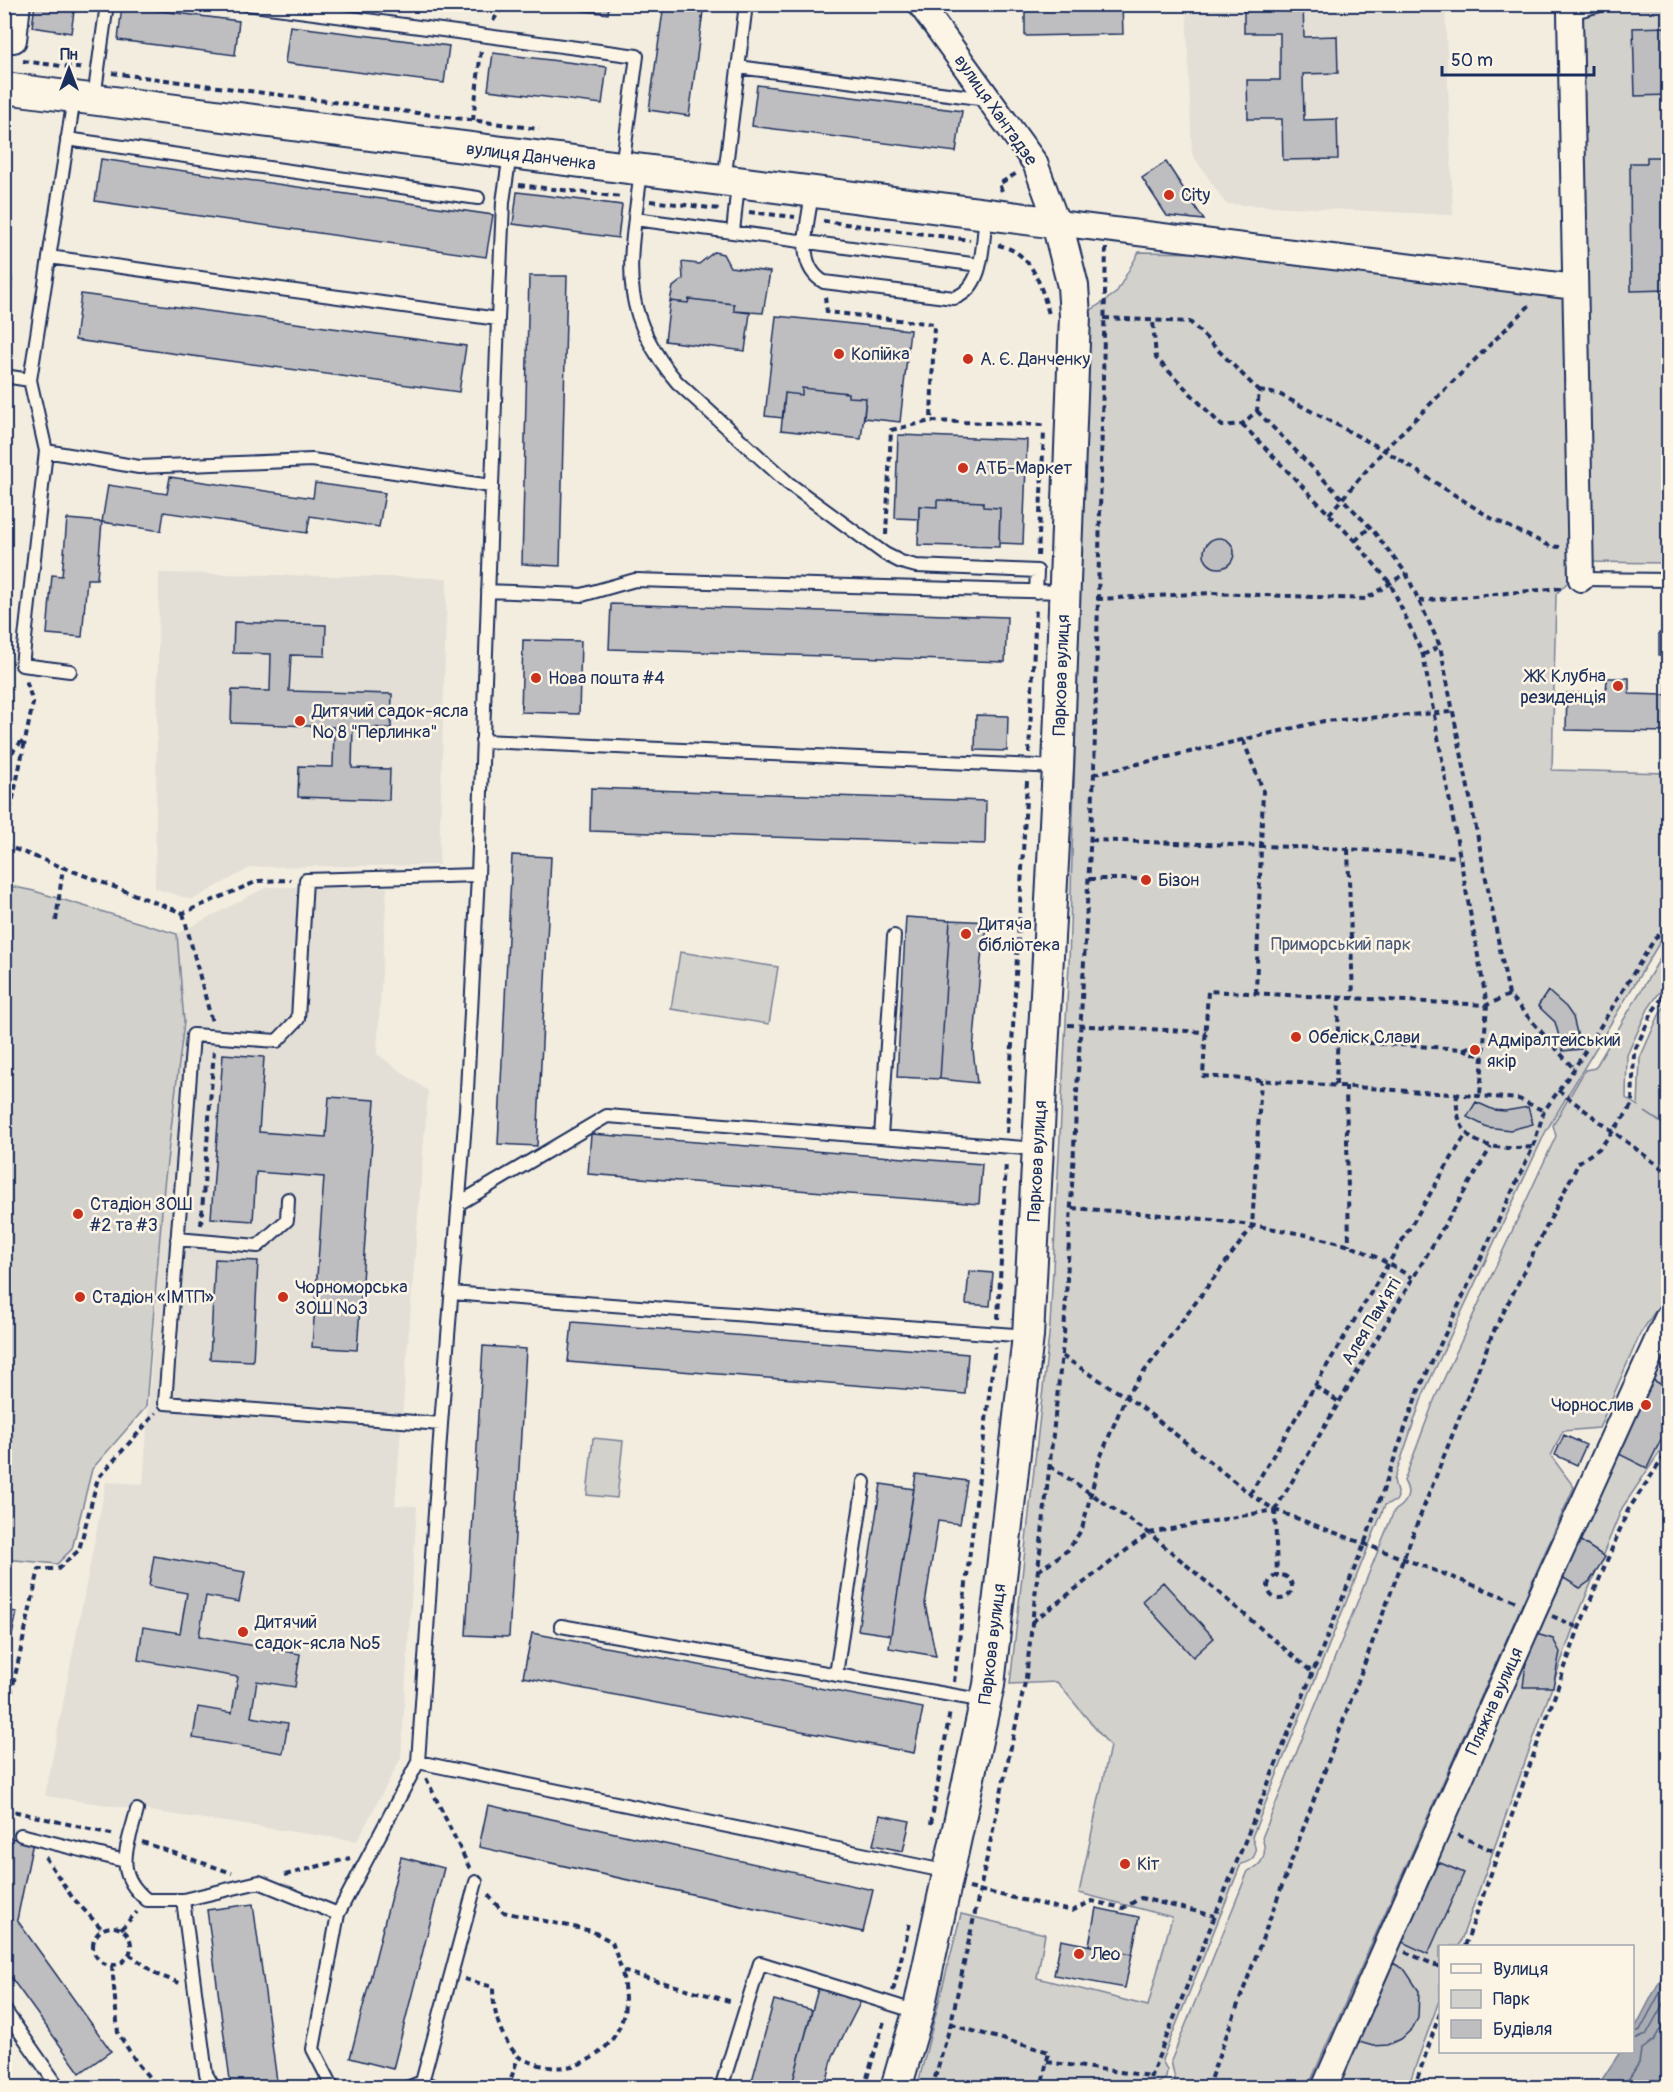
<svg xmlns="http://www.w3.org/2000/svg" width="1673" height="2092" viewBox="0 0 1673 2092" font-family="Pangolin,sans-serif">
<style>
.built{fill:#e3dfd6}
.green{fill:#d3d1cc;stroke:#778095;stroke-width:1.5}
.water{fill:#a9acb3;stroke:#707a91;stroke-width:1.5}
.lines{fill:none;stroke-linecap:round;stroke-linejoin:round}
.shore{stroke:#546180;stroke-width:1.5}
.building{fill:#bebec0;stroke:#1b2f5e;stroke-width:1.5}
.service-casing{stroke:#1b2f5e;stroke-width:16}
.minor-casing{stroke:#1b2f5e;stroke-width:28}
.tertiary-casing{stroke:#1b2f5e;stroke-width:34}
.path{stroke:#1b2f5e;stroke-width:4;stroke-dasharray:6 4.5;stroke-linecap:butt}
.service{stroke:#fcf5e5;stroke-width:12}
.minor{stroke:#fcf5e5;stroke-width:24}
.tertiary{stroke:#fcf5e5;stroke-width:30}
.poi-dot{fill:#c8321e;stroke:#fcf5e5;stroke-width:2}
.labels{text-anchor:middle;stroke-width:5;stroke-linejoin:round;paint-order:stroke}
.street-label{font-size:18px;fill:#1b2f5e;stroke:#fcf5e5}
.poi-label{font-size:18px;fill:#1b2f5e;stroke:#fcf5e5;text-anchor:start}
.park-label{font-size:18px;fill:#49587a;stroke:#fcf5e5}
</style>
<rect width="100%" height="100%" fill="#f3ede0"/>
<filter id="ink" filterUnits="userSpaceOnUse"><feTurbulence type="fractalNoise" baseFrequency=".0167" numOctaves="2"/><feDisplacementMap in="SourceGraphic" scale="12" xChannelSelector="R" yChannelSelector="G"/><feConvolveMatrix kernelMatrix="1 2 1 2 8 2 1 2 1" color-interpolation-filters="sRGB"/></filter>
<g filter="url(#ink)">
<path class="built" d="M 1186,5 L 1445,5 L 1453,215 L 1226,204 L 1192,154 Z
M 159,573 L 447,578 L 439,865 L 252,867 L 192,900 L 155,888 Z
M 267,887 L 387,887 L 377,1054 L 428,1091 L 395,1505 L 417,1506 L 401,1758 L 357,1841 L 45,1796 L 106,1482 L 143,1484 L 164,1186 L 184,1022 L 177,934 Z"/>
<path class="green" d="M 1580,5 L 1668,5 L 1668,563 L 1589,562 Z
M 1139,252 L 1203,253 L 1569,293 L 1574,576 L 1556,594 L 1552,770 L 1668,773 L 1668,931 L 1661,940 L 1546,1131 L 1423,1395 L 1394,1480 L 1398,1497 L 1396,1501 L 1385,1505 L 1252,1837 C 1258,1852 1257,1860 1241,1864 L 1162,2060 L 1167,2070 L 1166,2078 L 1151,2088 L 917,2088 L 961,1914 L 1045,1934 L 1037,1978 L 1148,2006 L 1172,1917 L 1079,1893 L 1110,1746 L 1057,1682 L 1010,1684 L 1050,1326 L 1069,964 L 1087,313 L 1116,293 Z
M 5,885 L 34,891 L 177,934 L 184,1022 L 164,1186 L 146,1407 L 92,1469 L 72,1549 L 57,1564 L 5,1559 Z
M 1668,945 L 1668,980 L 1648,1009 L 1627,1055 L 1626,1098 L 1638,1106 L 1640,1058 L 1659,1015 L 1668,1001 L 1668,1127 L 1645,1112 L 1668,1128 L 1668,1292 L 1640,1334 L 1599,1428 L 1563,1431 L 1551,1456 L 1574,1487 L 1308,2087 L 1168,2087 L 1175,2079 L 1171,2061 L 1248,1871 C 1263,1866 1268,1853 1262,1838 L 1394,1511 C 1407,1504 1412,1494 1404,1481 L 1435,1398 L 1556,1136 L 1553,1125 L 1585,1070 L 1595,1068 Z
M 680,952 L 778,967 L 769,1024 L 671,1009 Z
M 1668,1335 L 1668,1440 L 1622,1508 L 1576,1620 L 1459,1946 L 1440,1946 L 1440,1998 L 1408,2087 L 1330,2088 Z
M 593,1438 L 623,1441 L 617,1498 L 587,1495 Z"/>
<path class="water" d="M 1668,1965 L 1668,2087 L 1597,2087 L 1620,2052 L 1632,2052 L 1633,2032 Z"/>
<g class="lines">
<path class="shore" d="M 1632,2034 L 1640,2030 L 1668,1978
M 1632,2041 L 1646,2035 L 1668,1995
M 1623,2088 L 1639,2063 L 1641,2050 L 1654,2040 L 1668,2015"/>
</g>
<path class="building" d="M 35,4 L 75,4 L 71,33 L 32,27 Z
M 573,4 L 609,4 L 608,14 L 572,9 Z
M 664,4 L 704,4 L 689,116 L 649,110 Z
M 1025,4 L 1122,4 L 1123,34 L 1025,36 Z
M 1244,4 L 1303,4 L 1304,37 L 1337,36 L 1338,73 L 1303,74 L 1304,120 L 1337,119 L 1338,159 L 1283,160 L 1282,119 L 1248,119 L 1247,80 L 1280,80 L 1280,33 L 1244,33 Z
M 122,6 L 239,21 L 235,55 L 118,40 Z
M 290,26 L 449,46 L 444,83 L 285,63 Z
M 1668,27 L 1668,95 L 1635,96 L 1633,28 Z
M 493,53 L 607,67 L 602,104 L 488,90 Z
M 757,85 L 962,111 L 956,152 L 752,126 Z
M 1647,157 L 1668,157 L 1668,290 L 1631,291 L 1630,163 L 1647,163 Z
M 101,159 L 493,215 L 486,257 L 95,201 Z
M 1166,162 L 1204,220 L 1167,216 L 1142,178 Z
M 517,192 L 622,205 L 618,238 L 513,224 Z
M 714,252 L 723,254 L 730,267 L 770,272 L 763,313 L 734,311 L 734,304 L 689,299 L 688,303 L 670,301 L 673,287 L 683,279 L 682,262 L 699,264 Z
M 529,276 L 567,276 L 560,566 L 522,564 Z
M 4,278 L 12,279 L 4,328 Z
M 81,294 L 466,346 L 459,392 L 75,340 Z
M 689,299 L 734,304 L 734,311 L 750,313 L 745,351 L 665,341 L 670,301 L 688,303 Z
M 776,316 L 910,330 L 900,422 L 864,418 L 866,398 L 848,397 L 848,393 L 802,388 L 802,395 L 785,393 L 783,418 L 765,416 Z
M 802,388 L 848,393 L 848,397 L 866,398 L 861,439 L 781,430 L 785,393 L 802,395 Z
M 898,435 L 1027,440 L 1023,544 L 999,543 L 1000,508 L 983,507 L 983,502 L 937,500 L 937,507 L 919,506 L 919,519 L 895,518 Z
M 898,435 L 1027,440 L 1023,544 L 999,543 L 999,547 L 918,545 L 919,519 L 895,518 Z
M 170,477 L 313,498 L 315,483 L 385,493 L 379,527 L 310,516 L 307,533 L 164,512 L 161,531 L 102,522 L 108,485 L 167,494 Z
M 937,500 L 983,502 L 983,507 L 1000,508 L 999,547 L 918,545 L 919,506 L 937,507 Z
M 67,519 L 102,522 L 97,579 L 87,579 L 82,637 L 47,634 L 52,575 L 62,576 Z
M1204 553a15 15 0 1 1 30 0a15 15 0 1 1-30 0Z
M 611,604 L 1007,617 L 1005,662 L 609,649 Z
M 234,622 L 326,625 L 325,656 L 291,655 L 289,691 L 392,694 L 391,728 L 353,727 L 352,768 L 390,769 L 389,800 L 298,797 L 299,766 L 333,767 L 334,727 L 231,723 L 232,690 L 270,691 L 271,654 L 233,653 Z
M 1659,633 L 1668,633 L 1668,732 L 1566,730 L 1567,693 L 1606,694 L 1607,678 L 1629,678 L 1629,694 L 1666,695 L 1667,656 L 1659,655 Z
M 523,640 L 581,641 L 579,714 L 521,712 Z
M 976,715 L 1008,716 L 1007,751 L 975,750 Z
M 591,788 L 986,801 L 985,844 L 590,831 Z
M 512,855 L 551,857 L 537,1146 L 498,1144 Z
M 906,917 L 950,920 L 940,1079 L 897,1077 Z
M 950,920 L 989,922 L 982,949 L 973,1050 L 977,1083 L 940,1079 Z
M 1548,991 L 1566,1007 L 1573,1017 L 1581,1049 L 1563,1051 L 1555,1022 L 1538,1006 Z
M 223,1054 L 264,1057 L 259,1132 L 326,1137 L 329,1097 L 375,1100 L 357,1350 L 312,1347 L 324,1177 L 256,1172 L 253,1221 L 211,1218 Z
M 1476,1102 L 1494,1110 L 1505,1111 L 1528,1107 L 1533,1124 L 1510,1130 L 1487,1127 L 1467,1117 Z
M 591,1134 L 982,1164 L 979,1204 L 588,1174 Z
M 215,1259 L 258,1261 L 253,1361 L 210,1359 Z
M 969,1271 L 993,1273 L 990,1306 L 966,1304 Z
M 572,1322 L 968,1354 L 965,1394 L 568,1362 Z
M 483,1346 L 526,1349 L 509,1637 L 466,1635 Z
M 1651,1379 L 1668,1388 L 1668,1425 L 1647,1468 L 1615,1452 Z
M 1564,1435 L 1586,1445 L 1577,1465 L 1555,1455 Z
M 916,1474 L 967,1481 L 960,1524 L 938,1521 L 925,1604 L 936,1656 L 889,1648 Z
M 881,1484 L 914,1489 L 891,1635 L 858,1630 Z
M 1579,1540 L 1605,1557 L 1590,1581 L 1580,1588 L 1557,1574 Z
M 154,1556 L 245,1572 L 239,1602 L 206,1596 L 199,1636 L 300,1654 L 295,1687 L 257,1681 L 251,1717 L 288,1723 L 283,1753 L 193,1738 L 198,1707 L 232,1713 L 238,1677 L 138,1660 L 143,1627 L 180,1633 L 187,1593 L 149,1586 Z
M 1163,1582 L 1214,1638 L 1193,1657 L 1142,1601 Z
M 4,1610 L 17,1612 L 4,1672 Z
M 1530,1632 L 1553,1639 L 1560,1652 L 1553,1687 L 1523,1687 Z
M 532,1633 L 923,1708 L 914,1753 L 523,1677 Z
M 488,1805 L 873,1890 L 863,1932 L 479,1847 Z
M 880,1815 L 910,1821 L 903,1851 L 873,1845 Z
M 4,1837 L 33,1842 L 17,1920 L 111,2051 L 80,2073 L 4,1968 Z
M 401,1857 L 444,1868 L 393,2069 L 350,2058 Z
M 1438,1862 L 1464,1873 L 1428,1954 L 1402,1942 Z
M 253,1904 L 277,2081 L 231,2087 L 207,1910 Z
M 1096,1908 L 1139,1917 L 1132,1954 L 1089,1945 Z
M 1061,1940 L 1132,1954 L 1125,1988 L 1054,1975 Z
M 1393,1963 L 1405,1970 L 1419,1991 L 1418,2018 L 1412,2029 L 1401,2039 L 1388,2045 L 1373,2046 L 1359,2042 Z
M 818,1989 L 861,2001 L 833,2056 L 825,2088 L 791,2088 Z
M 774,2000 L 812,2010 L 791,2088 L 750,2088 Z"/>
<g class="lines">
<g class="service-casing">
<path id="service" d="M 246,4 L 637,56 L 622,167
M 1570,13 L 1604,4
M 738,67 L 987,99
M 94,98 L 107,4
M 67,139 L 478,198
M 641,170 C 631,259 614,307 677,382 L 788,483 L 885,554 L 901,562 L 916,566 L 1037,571 L 1036,592
M 724,182 L 746,4
M 812,194 C 808,223 794,265 824,282 L 954,298 C 985,288 982,243 986,215
M 635,219 L 979,265
M 733,232 L 738,184
M 49,257 L 498,319
M 4,376 L 30,380
M 46,451 L 139,467 L 312,460 L 491,486
M 1581,579 L 1668,580
M 488,591 L 582,595 L 635,580 L 1064,592
M 70,671 L 22,665 L 46,451 L 30,380 L 74,98
M 482,741 L 1058,767
M 881,1137 L 894,936
M 458,1204 L 607,1116 L 1037,1149
M 177,1239 L 258,1246 L 287,1220 L 288,1199
M 451,1293 L 1028,1336
M 441,1424 L 165,1403 L 193,1035 L 277,1041 L 298,1019 L 306,880 L 478,875
M 561,1626 L 985,1701
M 836,1675 L 864,1482
M 418,1762 L 949,1872
M 137,1810 C 128,1847 112,1872 147,1900 L 183,1900
M 21,1835 L 125,1861
M 4,2009 L 59,2088
M 214,2088 L 206,2074 L 183,1900 L 259,1882 L 338,1914
M 333,2088 L 313,2049 L 338,1914 L 418,1762 L 441,1424 L 466,1110 L 478,875 L 498,319 L 503,202 L 510,154
M 407,2088 L 422,2082
M 439,2088 L 422,2082 L 476,1882
M 721,2088 L 760,1963 L 917,2012"/>
</g>
<g class="minor-casing">
<path id="minor" d="M 920,4 L 1035,163 L 1057,223 L 1575,287
M 1570,13 L 1581,579
M 14,40 L 18,4
M 1324,2088 L 1535,1609 L 1668,1316"/>
</g>
<g class="tertiary-casing">
<path id="tertiary" d="M 4,88 L 1057,223 L 1073,286 L 1075,316 L 1058,767 L 1028,1336 L 989,1685 L 918,2013 L 896,2088"/>
</g>
<path class="path" d="M 493,21 L 504,4
M 23,61 L 84,69
M 112,73 L 539,129
M 473,120 L 481,50
M 519,185 L 622,197
M 1002,191 L 999,184 L 1017,173
M 650,201 L 720,209
M 749,212 L 795,217
M 823,221 L 970,240
M 998,245 C 1033,253 1040,283 1049,314
M 825,297 L 827,312 L 934,324 L 931,421 L 1044,425
M 1104,318 L 1190,322 L 1259,391 L 1257,411 L 1242,424 L 1222,426 L 1156,358 L 1153,321
M 1259,391 L 1279,394 L 1384,450 L 1491,518 L 1550,546 L 1560,547
M 1257,411 L 1370,527 L 1406,573 L 1440,646 L 1509,995 L 1574,1069
M 1242,424 L 1355,541 L 1390,583 L 1423,655 L 1487,1005 L 1480,1095
M 1329,514 L 1384,450 L 1532,303
M 886,535 L 891,430 L 931,421
M 1355,541 L 1370,527
M 1038,556 L 1044,432
M 1097,599 L 1212,593 L 1366,599 L 1406,573
M 1419,601 L 1562,588
M 1423,655 L 1440,646
M 1243,740 L 1263,790 L 1256,993
M 1029,753 L 1036,607
M 4,761 L 24,739
M 1094,774 L 1324,721 L 1451,712
M 1091,840 L 1348,849 L 1459,857
M 4,841 L 33,703 L 26,680
M 4,845 L 183,913 L 258,881 L 291,880
M 1348,849 L 1353,998
M 1089,879 L 1142,879
M 183,913 L 212,1022
M 56,921 L 63,867
M 1509,995 L 1487,1005 L 1208,991 L 1203,1076 L 1519,1099 L 1544,1111
M 1068,1025 L 1206,1032
M 1337,1041 L 1463,1049 L 1483,1057
M 1464,1049 L 1484,1041
M 1336,1085 L 1339,998
M 1346,1086 L 1349,1246
M 1558,1090 L 1668,1173
M 1457,1093 C 1453,1145 1489,1151 1532,1147
M 1007,1133 L 1027,781
M 1072,1208 C 1162,1215 1255,1220 1343,1244 C 1367,1251 1391,1264 1412,1278
M 201,1225 L 214,1050
M 998,1319 L 1006,1162
M 1062,1356 L 1140,1406 L 1250,1494 L 1275,1510 L 1515,1601
M 1315,1386 L 1339,1402
M 1050,1466 L 1149,1533 L 1313,1673
M 1250,1494 L 1466,1134
M 1275,1510 L 1491,1147
M 1275,1510 L 1277,1576
M 1038,1571 L 1068,1550 L 1082,1529 L 1100,1458 L 1126,1396 L 1252,1227 L 1261,1080
M1268 1587a12 12 0 1 1 24 0a12 12 0 1 1-24 0Z
M 1552,1616 L 1579,1628
M 1032,1622 L 1149,1533 L 1274,1510
M 954,1682 L 995,1347
M 4,1725 L 39,1569 L 58,1569 L 79,1550 L 98,1478 L 156,1413
M 426,1778 L 470,1869
M 4,1809 L 115,1835
M 931,1824 L 950,1711
M 1458,1835 L 1498,1853
M 142,1842 L 232,1873
M 45,1857 L 72,1897 L 102,1929
M 285,1875 L 350,1858
M 969,1888 L 1072,1911 L 1092,1901 L 1123,1908 L 1141,1898 L 1215,1916
M 488,1895 L 503,1912 L 592,1931 L 612,1942 L 622,1971 L 733,2002
M93 1946a19 19 0 1 1 38 0a19 19 0 1 1-38 0Z
M 121,1929 L 137,1912
M 1465,1946 L 1579,1628 L 1628,1510 L 1666,1454
M 1405,1952 L 1440,1967
M 129,1954 L 158,1975 L 180,1983
M 112,1965 L 118,2033 L 137,2063 L 158,2088
M 464,1979 L 493,1987 C 493,2011 499,2036 517,2055 C 521,2060 531,2062 537,2064 C 574,2077 613,2053 623,2017 C 627,2003 624,1985 622,1971
M 893,1991 L 910,1923
M 951,2023 L 959,2027 L 1049,2052 L 1041,2088
M 1047,2062 L 1150,2076
M 178,2088 L 190,2084 L 193,2088
M 508,2088 L 518,2057
M 864,2088 L 885,2018
M 932,2088 L 951,2023 L 1026,1678 L 1064,1335 L 1094,774 L 1106,248
M 1146,2088 L 1365,1542 L 1417,1394 L 1533,1147 L 1544,1111 L 1574,1069 L 1654,940 L 1668,925
M 1207,2088 L 1404,1557 L 1492,1335 L 1579,1162 L 1600,1148 L 1627,1113 L 1632,1104 L 1634,1052 L 1653,1011 L 1668,990
M 1414,2088 L 1440,2013"/>
<use href="#service" class="service"/>
<use href="#minor" class="minor"/>
<use href="#tertiary" class="tertiary"/>
</g>
</g>
<g class="poi-dot">
<circle cx="1169" cy="195" r="6"/>
<circle cx="839" cy="354" r="6"/>
<circle cx="968" cy="359" r="6"/>
<circle cx="963" cy="468" r="6"/>
<circle cx="536" cy="678" r="6"/>
<circle cx="1618" cy="686" r="6"/>
<circle cx="300" cy="721" r="6"/>
<circle cx="1146" cy="880" r="6"/>
<circle cx="966" cy="934" r="6"/>
<circle cx="1296" cy="1037" r="6"/>
<circle cx="1475" cy="1050" r="6"/>
<circle cx="78" cy="1214" r="6"/>
<circle cx="80" cy="1297" r="6"/>
<circle cx="283" cy="1297" r="6"/>
<circle cx="1646" cy="1405" r="6"/>
<circle cx="243" cy="1632" r="6"/>
<circle cx="1125" cy="1864" r="6"/>
<circle cx="1079" cy="1954" r="6"/>
</g>
<g class="labels">
<g class="street-label">
<text transform="translate(996 110) rotate(55)" y="6">вулиця Хантадзе</text>
<text transform="translate(531 156) rotate(7)" y="6">вулиця Данченка</text>
<text transform="translate(1061 675) rotate(-88)" y="6">Паркова вулиця</text>
<text transform="translate(1037 1161) rotate(-87)" y="6">Паркова вулиця</text>
<text transform="translate(1371 1321) rotate(-59)" y="6">Алея Пам'яті</text>
<text transform="translate(992 1644) rotate(-83)" y="6">Паркова вулиця</text>
<text transform="translate(1494 1701) rotate(-66)" y="6">Пляжна вулиця</text>
</g>
<g class="poi-label">
<text x="1181" y="201">City</text>
<text x="851" y="360">Копійка</text>
<text x="980" y="365">А. Є. Данченку</text>
<text x="975" y="474">АТБ-Маркет</text>
<text x="1606" y="682" text-anchor="end">ЖК Клубна<tspan x="1606" dy="21">резиденція</tspan></text>
<text x="548" y="684">Нова пошта #4</text>
<text x="312" y="717">Дитячий садок-ясла<tspan x="312" dy="21">№ 8 "Перлинка"</tspan></text>
<text x="1158" y="886">Бізон</text>
<text x="978" y="930">Дитяча<tspan x="978" dy="21">бібліотека</tspan></text>
<text x="1308" y="1043">Обеліск Cлави</text>
<text x="1487" y="1046">Адміралтейський<tspan x="1487" dy="21">якір</tspan></text>
<text x="90" y="1210">Стадіон ЗОШ<tspan x="90" dy="21">#2 та #3</tspan></text>
<text x="295" y="1293">Чорноморська<tspan x="295" dy="21">ЗОШ №3</tspan></text>
<text x="92" y="1303">Стадіон «ІМТП»</text>
<text x="1634" y="1411" text-anchor="end">Чорнослив</text>
<text x="255" y="1628">Дитячий<tspan x="255" dy="21">садок-ясла №5</tspan></text>
<text x="1137" y="1870">Кіт</text>
<text x="1091" y="1960">Лео</text>
</g>
<g class="park-label">
<text x="1341" y="950">Приморський парк</text>
</g>
</g>
<rect width="1673" height="2092" fill="none" stroke="#fcf5e5" stroke-width="24"/>
<rect x="12" y="12" width="1649" height="2068" fill="none" stroke="#1b2f5e" stroke-width="2" filter="url(#ink)"/>
<rect x="1439" y="1945" width="195" height="108" fill="#fcf5e5" stroke="#a2a6af" stroke-width="1.5"/>
<rect x="1451" y="1964" width="30" height="9" fill="#fcf5e5" stroke="#a2a6af" stroke-width="1.5"/>
<text x="1493" y="1975" font-size="18" fill="#1b2f5e">Вулиця</text>
<rect x="1451" y="1990" width="30" height="18" fill="#d3d1cc" stroke="#a2a6af" stroke-width="1.5"/>
<text x="1493" y="2005" font-size="18" fill="#1b2f5e">Парк</text>
<rect x="1451" y="2020" width="30" height="18" fill="#bebec0" stroke="#a2a6af" stroke-width="1.5"/>
<text x="1493" y="2035" font-size="18" fill="#1b2f5e">Будівля</text>
<g transform="translate(69 69)" stroke="#fcf5e5" stroke-width="4.5" paint-order="stroke">
<path d="M0-4.5L10 22L0 15L-10 22Z" fill="#1b2f5e"/>
<text y="-9" font-size="16" font-weight="bold" text-anchor="middle" fill="#1b2f5e">Пн</text>
</g>
<path d="M1442 66v9h152v-9" fill="none" stroke="#1b2f5e" stroke-width="3"/>
<text x="1451" y="66" font-size="18" fill="#1b2f5e" stroke="#fcf5e5" stroke-width="4.5" paint-order="stroke">50 m</text>
</svg>
